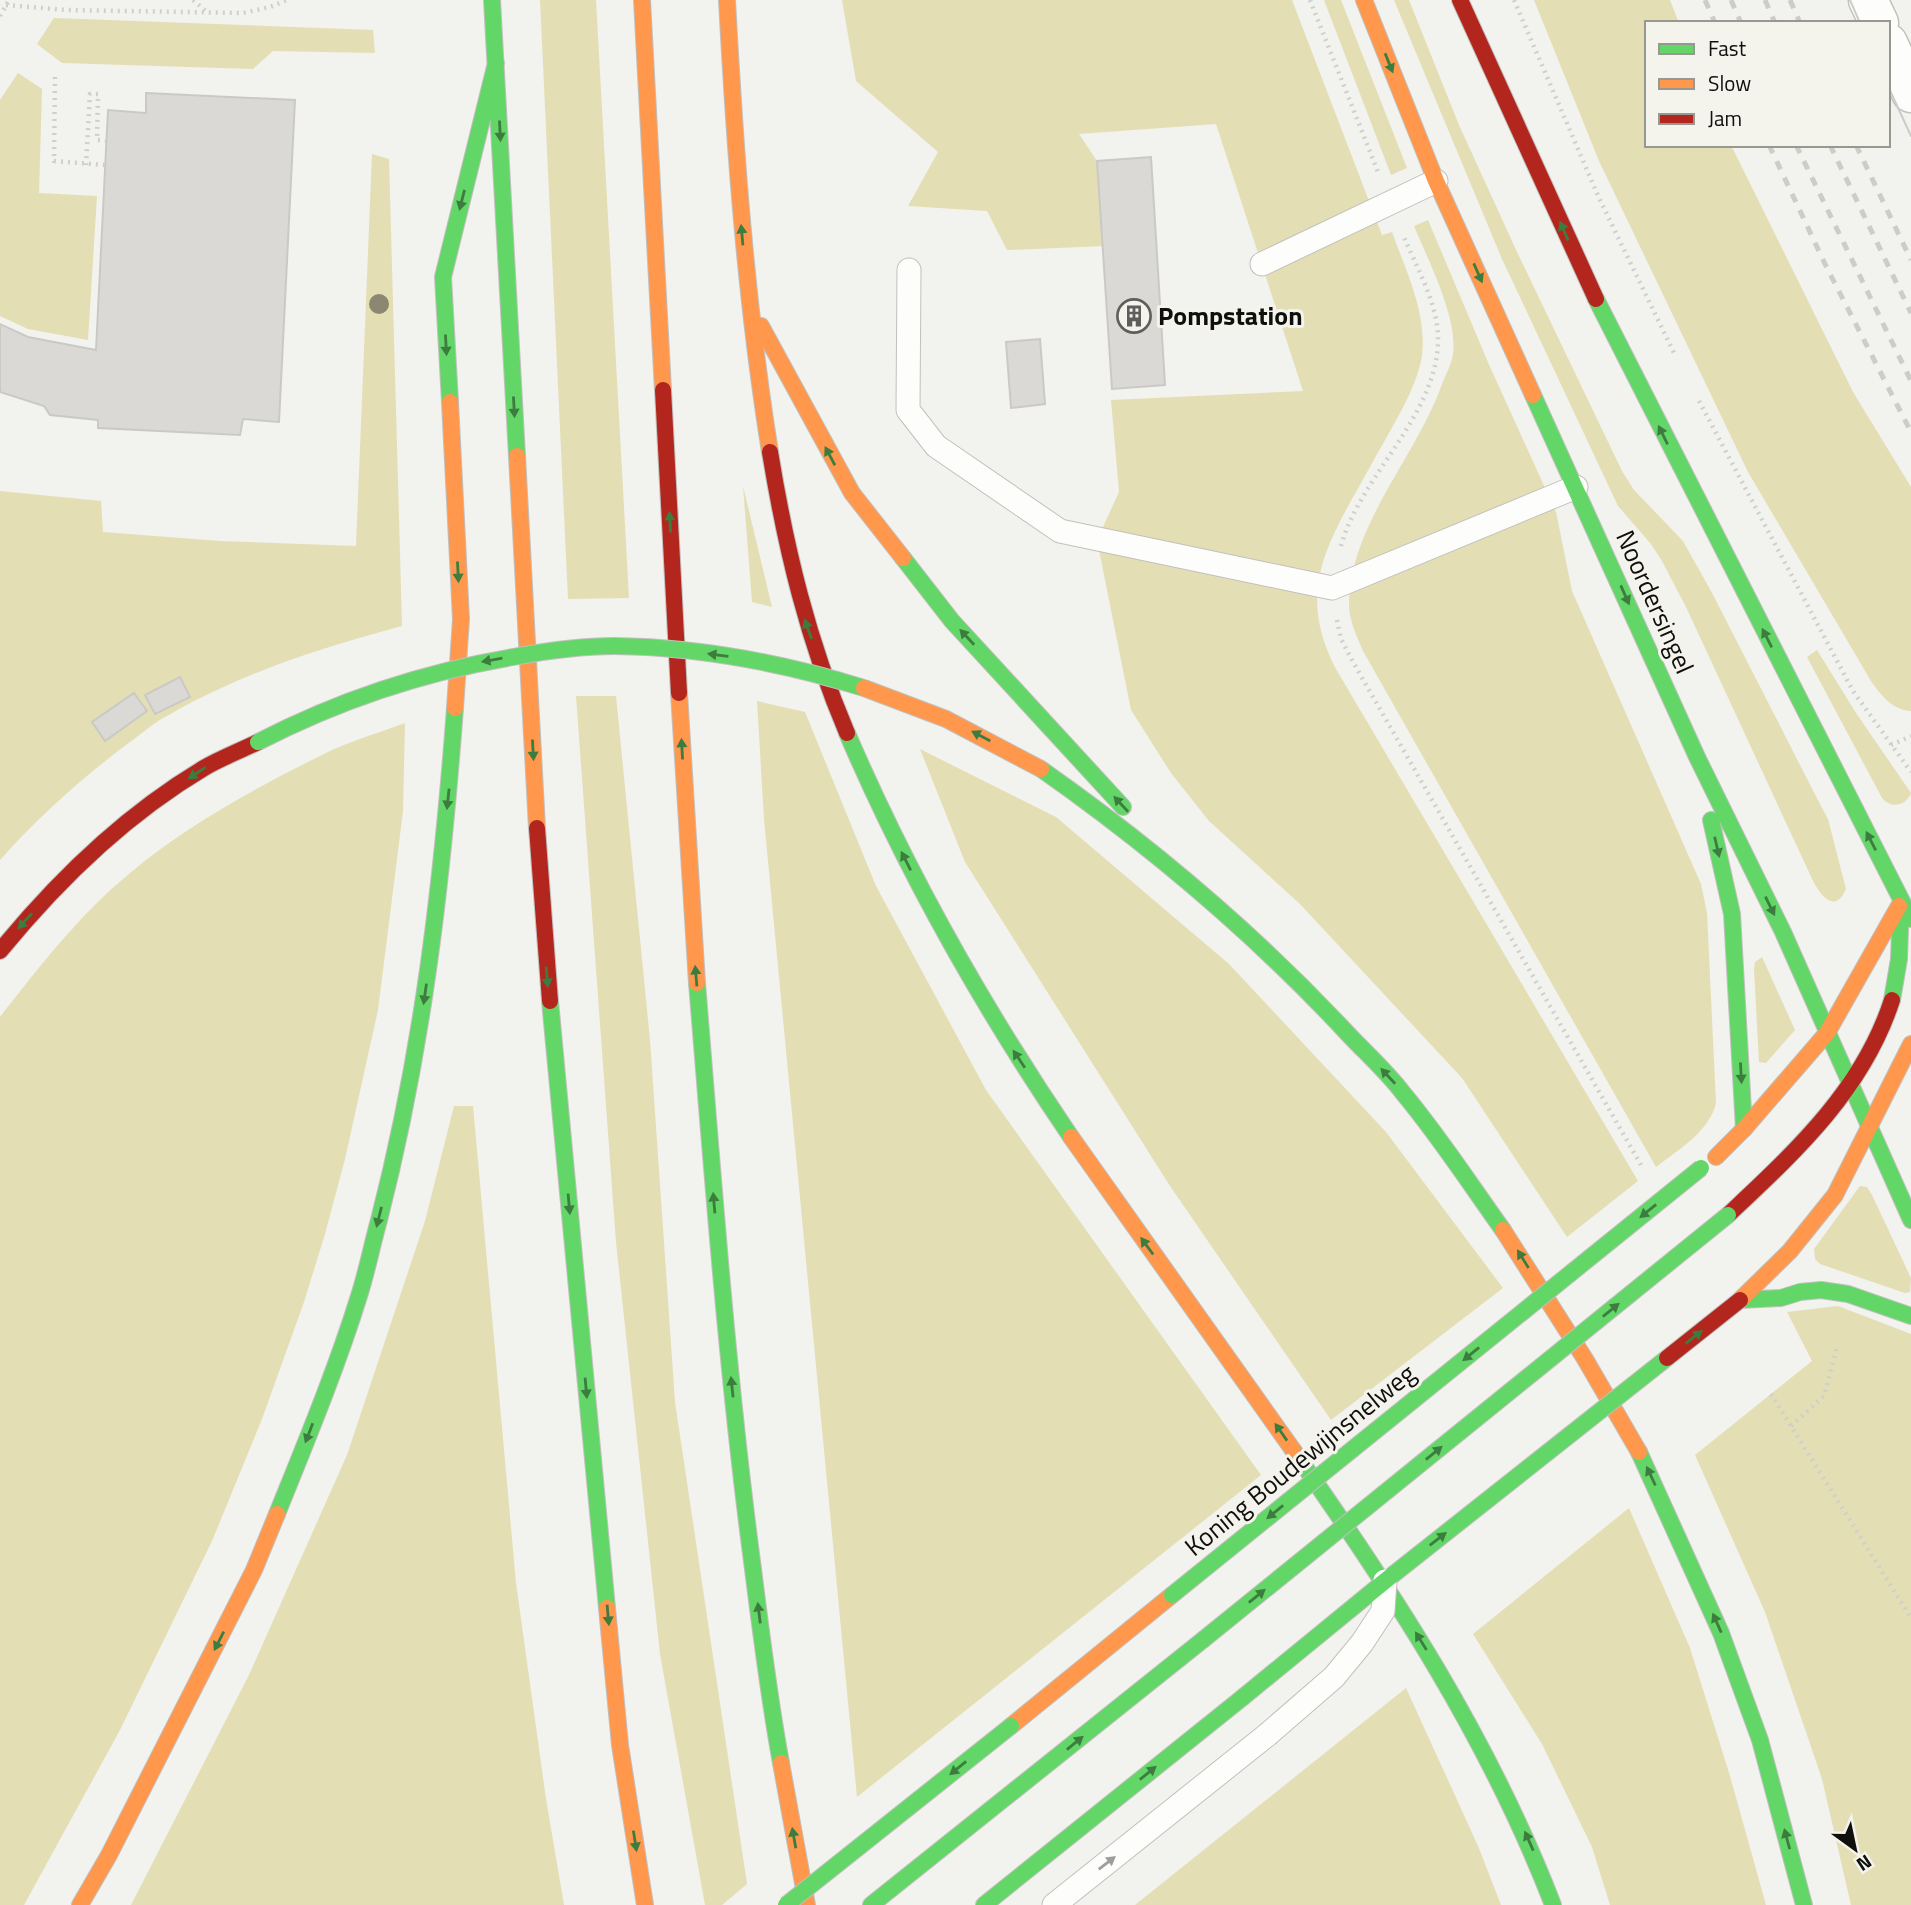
<svg xmlns="http://www.w3.org/2000/svg" width="1911" height="1905" viewBox="0 0 1911 1905" font-family="'Titillium Web',sans-serif">
<style>
.green{fill:#e4deb4}
.building{fill:#dad9d6;stroke:#cac9c6;stroke-width:2}
.lines{fill:none;stroke-linecap:round;stroke-linejoin:round}
.lane-casing{stroke:#c1c0be;stroke-width:25}
.street-casing{stroke:#c1c0be;stroke-width:41}
.fast-casing{stroke:#c1c0be;stroke-width:18}
.slow-casing{stroke:#c1c0be;stroke-width:18}
.jam-casing{stroke:#c1c0be;stroke-width:18}
.path{stroke:#cfcfce;stroke-width:4.5;stroke-dasharray:2 5;stroke-linecap:butt}
.lane{stroke:#fdfdfc;stroke-width:23}
.street{stroke:#fdfdfc;stroke-width:38}
.fast{stroke:#63d668;stroke-width:16}
.slow{stroke:#ff974d;stroke-width:16}
.jam{stroke:#b3261e;stroke-width:16}
.tram{stroke:#cccccb;stroke-width:2}
.rail{stroke:#cccccb;stroke-width:5;stroke-dasharray:9 9;stroke-linecap:butt}
.lane-bridge-casing{stroke:#c1c0be;stroke-width:25;stroke-linecap:butt}
.fast-bridge-casing{stroke:#c1c0be;stroke-width:18;stroke-linecap:butt}
.slow-bridge-casing{stroke:#c1c0be;stroke-width:18;stroke-linecap:butt}
.jam-bridge-casing{stroke:#c1c0be;stroke-width:18;stroke-linecap:butt}
.lane-bridge{stroke:#fdfdfc;stroke-width:23}
.fast-bridge{stroke:#63d668;stroke-width:16}
.slow-bridge{stroke:#ff974d;stroke-width:16}
.jam-bridge{stroke:#b3261e;stroke-width:16}
.tree{fill:#8b8771}
.oneway{fill:#3d7c3f}
.oneway2{fill:#9e9e9c}
.labels{text-anchor:middle;stroke-width:6;stroke-linejoin:round;paint-order:stroke}
.poi-label{font-size:26px;font-weight:bold;fill:#0f0f0d;stroke:#f4f3ec;text-anchor:start}
.street-label{font-size:26px;fill:#0f0f0d;stroke:#f4f3ec}
</style>
<rect width="100%" height="100%" fill="#f2f2ee"/>
<path class="green" d="M 540,0 L 596,0 L 629,598 L 568,599 Z
M 842,0 L 1292,0 L 1382,235 L 1392,232 C 1406,271 1427,313 1422,355 C 1419,377 1405,405 1394,424 C 1380,449 1366,474 1352,499 C 1318,560 1302,603 1336,669 L 1638,1181 L 1567,1237 L 1462,1078 L 1300,904 L 1209,821 L 1171,773 L 1131,710 L 1097,540 L 1119,492 L 1111,400 L 1303,391 L 1216,124 L 1079,134 L 1097,161 L 1104,246 L 1007,250 L 987,211 L 908,206 L 938,152 L 856,81 Z
M 1324,0 L 1341,0 L 1407,168 L 1391,175 Z
M 1394,0 L 1409,0 L 1459,125 L 1517,252 L 1622,471 L 1634,490 L 1683,541 L 1711,591 L 1821,806 L 1828,819 L 1846,889 C 1836,912 1823,899 1814,883 L 1686,607 L 1662,561 L 1651,544 L 1618,506 L 1502,259 Z
M 1534,0 L 1670,0 L 1679,23 L 1647,23 L 1647,145 L 1731,145 L 1853,392 L 1911,487 L 1911,711 C 1892,710 1881,695 1871,681 L 1748,472 L 1599,161 Z
M 54,18 L 373,30 L 375,53 L 273,51 L 253,69 L 62,63 L 37,44 Z
M 18,73 L 42,89 L 39,193 L 97,196 L 88,340 L 28,329 L 0,316 L 0,100 Z
M 372,154 L 389,159 L 402,626 C 319,648 240,674 165,717 C 152,724 141,734 130,742 C 83,777 39,816 0,860 L 0,491 L 101,501 L 103,532 L 220,541 L 356,546 Z
M 1428,220 L 1490,367 L 1556,512 L 1572,591 L 1701,884 L 1707,913 L 1716,1103 C 1710,1131 1678,1150 1656,1167 L 1363,651 C 1357,637 1349,620 1349,605 C 1349,526 1417,456 1442,384 C 1446,374 1452,363 1453,354 C 1458,318 1428,260 1414,226 Z
M 743,486 L 772,607 L 752,602 Z
M 1817,650 L 1856,713 L 1911,793 C 1906,806 1891,809 1882,798 L 1807,657 Z
M 576,696 L 616,696 L 650,1040 L 675,1402 L 747,1884 L 722,1905 L 705,1905 L 660,1654 L 616,1242 Z
M 757,701 L 805,712 L 876,886 L 986,1090 L 1261,1475 L 857,1797 L 764,819 Z
M 405,723 L 403,811 L 378,1010 L 345,1159 L 325,1234 L 304,1302 L 262,1419 L 212,1541 L 120,1730 L 24,1905 L 0,1905 L 0,1017 C 39,967 80,914 129,874 C 188,824 261,785 330,751 C 354,740 381,732 405,723 Z
M 920,749 L 1056,817 L 1229,964 L 1386,1132 L 1503,1288 L 1331,1420 L 1170,1186 L 965,862 Z
M 1762,957 L 1795,1030 L 1766,1063 L 1759,1062 L 1754,969 L 1755,962 Z
M 454,1106 L 473,1106 L 516,1583 L 546,1799 L 564,1905 L 131,1905 L 249,1675 L 347,1455 L 425,1221 Z
M 1860,1186 L 1867,1187 L 1872,1195 L 1911,1278 L 1910,1292 L 1905,1293 L 1820,1264 L 1815,1259 L 1814,1249 Z
M 1838,1306 L 1911,1334 L 1911,1905 L 1851,1905 L 1822,1779 L 1765,1612 L 1695,1455 L 1812,1361 L 1787,1312 Z
M 1629,1508 L 1690,1648 L 1730,1776 L 1766,1905 L 1610,1905 L 1592,1847 L 1542,1744 L 1473,1634 Z
M 1406,1688 L 1478,1846 L 1501,1905 L 1135,1905 Z"/>
<path class="building" d="M 146,93 L 295,100 L 279,422 L 243,419 L 240,435 L 98,428 L 98,420 L 50,415 L 44,406 L 0,392 L 0,324 L 28,337 L 96,350 L 108,110 L 146,113 Z
M 1151,157 L 1165,385 L 1112,389 L 1097,161 Z
M 1040,339 L 1045,404 L 1011,408 L 1006,342 Z
M 180,677 L 190,697 L 155,714 L 145,695 Z
M 134,693 L 147,711 L 105,741 L 92,722 Z"/>
<g class="lines">
<g class="lane-casing">
<path id="lane" d="M 1262,264 L 1436,181
M 909,270 L 908,410 L 936,446 L 1060,531 L 1332,588 L 1576,487
M 1054,1905 L 1267,1735"/>
</g>
<g class="street-casing">
<path id="street" d="M 1868,0 L 1879,23
M 1888,43 L 1911,93"/>
</g>
<g class="fast-casing">
<path id="fast" d="M 492,0 L 517,456
M 1596,299 L 1911,919
M 1533,395 L 1697,757 L 1783,932 L 1911,1220
M 450,402 L 443,277 L 496,63
M 903,558 L 952,621 L 1123,807
M 847,733 C 908,875 984,1009 1071,1137
M 1041,769 C 1152,847 1256,935 1349,1035 C 1367,1054 1387,1072 1403,1093 C 1439,1136 1470,1184 1503,1230
M 1711,820 L 1732,914 L 1744,1129
M 697,983 C 713,1178 727,1374 753,1569 C 761,1633 769,1698 781,1763
M 1892,1000 L 1899,959 L 1901,901
M 550,1001 L 607,1608
M 1740,1300 L 1781,1298 L 1800,1292 L 1821,1290 L 1848,1294 L 1911,1316
M 1293,1450 C 1395,1595 1489,1739 1553,1905
M 1639,1452 L 1721,1633 L 1760,1740 L 1804,1905
M 277,1514 C 306,1442 336,1370 359,1296 C 367,1271 372,1245 379,1220 C 423,1049 442,883 455,708
M 871,1905 L 1204,1639
M 984,1905 L 1242,1698"/>
</g>
<g class="slow-casing">
<path id="slow" d="M 642,0 L 663,390
M 727,0 C 735,151 746,302 770,452
M 1364,0 L 1436,181 L 1533,395
M 761,326 L 852,493 L 903,558
M 450,402 L 461,619 L 455,708
M 517,456 L 537,828
M 679,693 L 697,983
M 1071,1137 L 1293,1450
M 1716,1157 L 1744,1129 L 1827,1033 L 1899,906
M 1503,1230 L 1585,1359 L 1639,1452
M 1740,1300 L 1790,1251 L 1835,1195 L 1911,1044
M 607,1608 L 620,1745 L 645,1905
M 1011,1726 L 1172,1595
M 781,1763 L 807,1905
M 80,1905 L 109,1855 L 254,1570 L 277,1514"/>
</g>
<g class="jam-casing">
<path id="jam" d="M 1460,0 L 1596,299
M 663,390 L 679,693
M 770,452 C 786,550 808,641 847,733
M 537,828 L 550,1001
M 0,951 C 58,880 125,815 204,768 C 221,758 240,751 258,742
M 1728,1215 C 1795,1152 1863,1090 1892,1000"/>
</g>
<path class="path" d="M 193,0 L 208,13
M 1310,0 L 1378,172
M 1514,0 L 1599,198 L 1674,353
M 6,5 L 66,10 L 243,13 L 270,7 L 287,0
M 0,16 L 9,0
M 55,77 L 54,161 L 105,165
M 86,165 L 90,94 L 98,94 L 97,140 L 106,141
M 1699,401 L 1853,691 L 1911,772
M 1341,546 C 1360,475 1440,414 1438,336 C 1437,302 1416,266 1403,235
M 1337,620 L 1341,639 L 1353,662 L 1641,1165
M 1891,745 L 1911,736
M 1771,1394 L 1911,1618
M 1791,1426 L 1824,1396 L 1837,1347"/>
<use href="#lane" class="lane"/>
<use href="#street" class="street"/>
<use href="#fast" class="fast"/>
<use href="#slow" class="slow"/>
<use href="#jam" class="jam"/>
<path class="tram" d="M 1850,0 L 1860,23
M 1888,86 L 1911,136"/>
<path class="rail" d="M 1705,0 L 1715,23
M 1731,0 L 1741,23
M 1765,0 L 1775,23
M 1790,0 L 1800,23
M 1769,145 L 1826,266 L 1911,432
M 1796,145 L 1911,381
M 1830,145 L 1911,313
M 1856,145 L 1911,260"/>
<g class="lane-bridge-casing">
<path id="lane-bridge" d="M 1267,1735 L 1334,1677 L 1362,1643 L 1383,1611 L 1385,1581"/>
</g>
<g class="fast-bridge-casing">
<path id="fast-bridge" d="M 258,742 C 339,700 424,672 513,657 C 546,651 580,646 614,646 C 698,647 783,663 864,688
M 1172,1595 L 1701,1168
M 1204,1639 L 1728,1215
M 1242,1698 L 1385,1581 L 1667,1358
M 786,1905 L 1011,1726"/>
</g>
<g class="slow-bridge-casing">
<path id="slow-bridge" d="M 864,688 L 946,719 L 1041,769"/>
</g>
<g class="jam-bridge-casing">
<path id="jam-bridge" d="M 1667,1358 L 1740,1300"/>
</g>
<use href="#lane-bridge" class="lane-bridge"/>
<use href="#fast-bridge" class="fast-bridge"/>
<use href="#slow-bridge" class="slow-bridge"/>
<use href="#jam-bridge" class="jam-bridge"/>
</g>
<circle class="tree" cx="379" cy="304" r="10"/>
<defs><path id="oneway-solid" d="M-6-.8H1V-3.2L6.5 0L1 3.2V.8H-6Z" transform="scale(1.75)"/></defs>
<g class="oneway">
<use href="#oneway-solid" transform="translate(1389 63) rotate(68)"/>
<use href="#oneway-solid" transform="translate(500 131) rotate(87)"/>
<use href="#oneway-solid" transform="translate(462 200) rotate(104)"/>
<use href="#oneway-solid" transform="translate(1564 231) rotate(-114)"/>
<use href="#oneway-solid" transform="translate(742 235) rotate(-95)"/>
<use href="#oneway-solid" transform="translate(1478 273) rotate(66)"/>
<use href="#oneway-solid" transform="translate(446 345) rotate(87)"/>
<use href="#oneway-solid" transform="translate(514 407) rotate(87)"/>
<use href="#oneway-solid" transform="translate(1663 435) rotate(-116)"/>
<use href="#oneway-solid" transform="translate(830 456) rotate(-118)"/>
<use href="#oneway-solid" transform="translate(670 522) rotate(-93)"/>
<use href="#oneway-solid" transform="translate(458 572) rotate(87)"/>
<use href="#oneway-solid" transform="translate(1625 595) rotate(66)"/>
<use href="#oneway-solid" transform="translate(808 629) rotate(-110)"/>
<use href="#oneway-solid" transform="translate(967 637) rotate(-133)"/>
<use href="#oneway-solid" transform="translate(1767 638) rotate(-117)"/>
<use href="#oneway-solid" transform="translate(718 655) rotate(-173)"/>
<use href="#oneway-solid" transform="translate(492 660) rotate(170)"/>
<use href="#oneway-solid" transform="translate(981 736) rotate(-152)"/>
<use href="#oneway-solid" transform="translate(682 749) rotate(-93)"/>
<use href="#oneway-solid" transform="translate(533 750) rotate(87)"/>
<use href="#oneway-solid" transform="translate(197 773) rotate(146)"/>
<use href="#oneway-solid" transform="translate(448 799) rotate(96)"/>
<use href="#oneway-solid" transform="translate(1121 804) rotate(-133)"/>
<use href="#oneway-solid" transform="translate(1871 841) rotate(-117)"/>
<use href="#oneway-solid" transform="translate(1717 847) rotate(77)"/>
<use href="#oneway-solid" transform="translate(906 861) rotate(-117)"/>
<use href="#oneway-solid" transform="translate(1770 906) rotate(64)"/>
<use href="#oneway-solid" transform="translate(25 921) rotate(132)"/>
<use href="#oneway-solid" transform="translate(696 976) rotate(-95)"/>
<use href="#oneway-solid" transform="translate(547 977) rotate(85)"/>
<use href="#oneway-solid" transform="translate(425 994) rotate(98)"/>
<use href="#oneway-solid" transform="translate(1019 1059) rotate(-124)"/>
<use href="#oneway-solid" transform="translate(1741 1073) rotate(87)"/>
<use href="#oneway-solid" transform="translate(1388 1076) rotate(-133)"/>
<use href="#oneway-solid" transform="translate(714 1203) rotate(-95)"/>
<use href="#oneway-solid" transform="translate(569 1204) rotate(85)"/>
<use href="#oneway-solid" transform="translate(1648 1211) rotate(141)"/>
<use href="#oneway-solid" transform="translate(379 1217) rotate(104)"/>
<use href="#oneway-solid" transform="translate(1147 1246) rotate(-126)"/>
<use href="#oneway-solid" transform="translate(1523 1259) rotate(-122)"/>
<use href="#oneway-solid" transform="translate(1611 1310) rotate(-39)"/>
<use href="#oneway-solid" transform="translate(1694 1337) rotate(-38)"/>
<use href="#oneway-solid" transform="translate(1471 1354) rotate(141)"/>
<use href="#oneway-solid" transform="translate(732 1387) rotate(-96)"/>
<use href="#oneway-solid" transform="translate(586 1388) rotate(85)"/>
<use href="#oneway-solid" transform="translate(1281 1432) rotate(-125)"/>
<use href="#oneway-solid" transform="translate(309 1433) rotate(111)"/>
<use href="#oneway-solid" transform="translate(1434 1453) rotate(-39)"/>
<use href="#oneway-solid" transform="translate(1651 1476) rotate(-115)"/>
<use href="#oneway-solid" transform="translate(1275 1512) rotate(141)"/>
<use href="#oneway-solid" transform="translate(1438 1539) rotate(-38)"/>
<use href="#oneway-solid" transform="translate(1257 1596) rotate(-39)"/>
<use href="#oneway-solid" transform="translate(759 1613) rotate(-97)"/>
<use href="#oneway-solid" transform="translate(608 1615) rotate(85)"/>
<use href="#oneway-solid" transform="translate(1717 1623) rotate(-114)"/>
<use href="#oneway-solid" transform="translate(219 1641) rotate(117)"/>
<use href="#oneway-solid" transform="translate(1421 1641) rotate(-122)"/>
<use href="#oneway-solid" transform="translate(1075 1743) rotate(-39)"/>
<use href="#oneway-solid" transform="translate(958 1768) rotate(141)"/>
<use href="#oneway-solid" transform="translate(1148 1773) rotate(-39)"/>
<use href="#oneway-solid" transform="translate(794 1838) rotate(-100)"/>
<use href="#oneway-solid" transform="translate(1787 1839) rotate(-105)"/>
<use href="#oneway-solid" transform="translate(635 1841) rotate(81)"/>
<use href="#oneway-solid" transform="translate(1529 1841) rotate(-114)"/>
</g>
<use class="oneway2" href="#oneway-solid" transform="translate(1107 1863) rotate(-38)"/>
<defs>
<g id="building-ring" transform="scale(1.75)"><circle r="9.5" fill="#f4f3ec" stroke="#5e5e5c" stroke-width="1.5"/><path d="M-4-6H4V6H1V3H-1V6H-4ZM-2.5-4.3h1.7v1.8h-1.7ZM.8-4.3h1.7v1.8H.8ZM-2.5-1h1.7V.8h-1.7ZM.8-1h1.7V.8H.8Z" fill="#5e5e5c"/></g>
</defs>
<g fill-rule="evenodd">
<use href="#building-ring" x="1134" y="316"/>
</g>
<g class="labels">
<g class="poi-label">
<text x="1158" y="325">Pompstation</text>
</g>
<g class="street-label">
<text transform="translate(1655 602) rotate(66)" y="9">Noordersingel</text>
<text transform="translate(1300 1460) rotate(-39)" y="9">Koning Boudewijnsnelweg</text>
</g>
</g>
<rect x="1645" y="21" width="245" height="126" fill="#f4f3ec" stroke="#989893" stroke-width="2"/>
<rect x="1659" y="44" width="35" height="10" fill="#63d668" stroke="#989893" stroke-width="2"/>
<text x="1708" y="56" font-size="21" fill="#0f0f0d">Fast</text>
<rect x="1659" y="79" width="35" height="10" fill="#ff974d" stroke="#989893" stroke-width="2"/>
<text x="1708" y="91" font-size="21" fill="#0f0f0d">Slow</text>
<rect x="1659" y="114" width="35" height="10" fill="#b3261e" stroke="#989893" stroke-width="2"/>
<text x="1708" y="126" font-size="21" fill="#0f0f0d">Jam</text>
<g transform="translate(1855 1849) rotate(147)" stroke="#f4f3ec" stroke-width="5" paint-order="stroke">
<path d="M0-5L12 26L0 18L-12 26Z" fill="#0f0f0d"/>
<text y="-10" font-size="19" font-weight="bold" text-anchor="middle" fill="#0f0f0d">N</text>
</g>
</svg>
